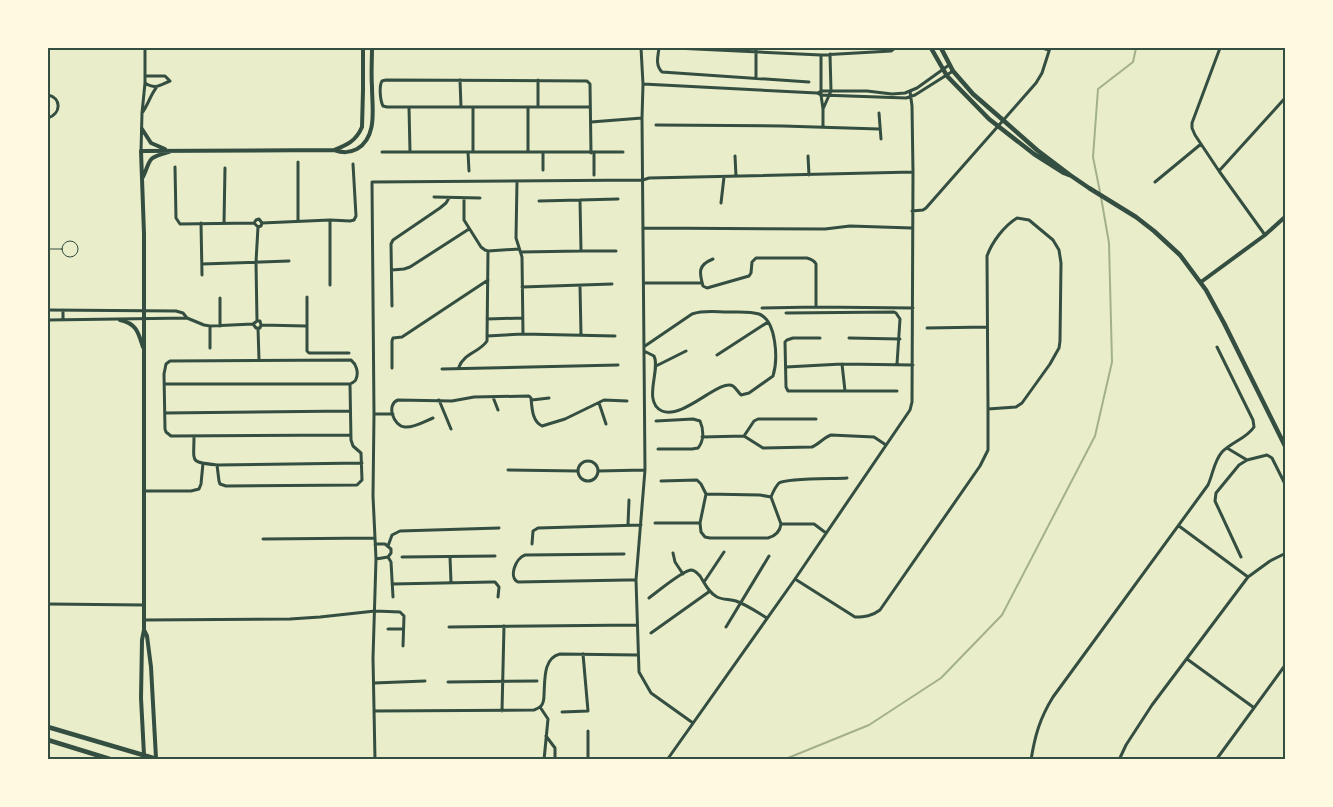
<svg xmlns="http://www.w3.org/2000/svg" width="1333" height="807" viewBox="0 0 1333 807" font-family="Helvetica,sans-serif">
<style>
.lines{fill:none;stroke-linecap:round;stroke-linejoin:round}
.stream{stroke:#a3b18a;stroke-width:2}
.service{stroke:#344e41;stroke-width:1}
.minor{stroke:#344e41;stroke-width:3}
.tertiary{stroke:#344e41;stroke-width:4}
.secondary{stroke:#344e41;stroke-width:4.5}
.neatline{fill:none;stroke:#344e41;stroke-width:2}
</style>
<rect width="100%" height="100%" fill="#e9edc9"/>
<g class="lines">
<path class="stream" d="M 1100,192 L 1093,157 L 1098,89 L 1133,62 L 1136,48
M 783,760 L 869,725 L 941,678 L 1002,615 L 1095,436 L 1112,362 L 1109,243 L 1101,197"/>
<path class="service" d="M62 249a8 8 0 1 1 16 0a8 8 0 1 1-16 0Z
M 48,249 L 62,249"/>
<path class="minor" d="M 641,48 L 643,84 L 642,118 L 645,470 L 636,580 L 639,672 L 651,693 L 693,723
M 659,48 C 658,56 655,65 662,72 L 809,82
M 675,48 L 821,55 L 891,51 L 895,48
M 1042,48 L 1049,50
M 1220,48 L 1192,123 L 1192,128 L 1195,135 L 1219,171 L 1265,235
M 756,51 L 756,78
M 821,55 L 821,95 L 823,109 L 823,127
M 145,76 L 165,76 L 170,81
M 460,80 L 461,107
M 538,80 L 538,107
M 145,83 C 156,90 160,85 170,81
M 643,84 L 817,93 L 821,95 L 906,98 L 915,95 L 953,71
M 818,93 L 821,91 L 867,91 L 892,94 L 905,93 L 917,88 L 949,65
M 48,95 C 62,98 61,114 48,118
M 409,107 L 410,152
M 590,107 L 387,107 L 383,106 C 380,100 379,86 382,81 L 386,80 L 587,81 L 590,84 L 591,153
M 823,109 L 831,91 L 830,54
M 142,113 C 148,105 150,96 156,88
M 879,113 L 881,139
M 591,122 L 642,118
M 656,125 L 783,126 L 879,129
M 141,151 L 142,113 L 145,83 L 145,48
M 382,152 L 623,152
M 468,152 L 469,171
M 473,152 L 473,107
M 528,152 L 528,107
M 543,152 L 543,170
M 594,153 L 594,175
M 735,156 L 736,176
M 808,156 L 809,175
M 175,167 L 176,218 L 180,224 L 254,223 L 258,227 L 261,226 L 262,223 L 259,219 L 256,220 L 254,223
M 1219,171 L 1286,97
M 517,181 L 516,238 L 522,257 L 523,334
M 1155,182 L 1201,144
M 434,197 L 480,198
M 464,198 L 464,220 L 481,247 L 485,250 L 488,251 L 519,249
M 539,201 L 580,200
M 721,203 L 724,177
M 912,211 L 923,210 L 926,208 L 1036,83 L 1042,73 L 1050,48
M 1017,218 L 1029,220 L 1053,240 L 1059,250 L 1061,263 L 1060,341 L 1059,348 L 1050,364 L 1022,403 L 1016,407 L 988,409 L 987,256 C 992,242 1004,226 1017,218 Z
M 330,220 L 330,285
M 298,221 L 298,162
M 201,223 L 202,275
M 224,223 L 225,168
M 262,223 L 330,220 L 350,221 L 354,220 L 356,216 L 353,164
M 644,228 L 825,229 L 850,226 L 912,228
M 581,251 L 580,200 L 618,199
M 521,252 L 581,251 L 616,251
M 713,259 C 698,265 699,272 703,286 L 707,288 L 749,276 L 751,273 L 752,262 L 756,258 L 807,258 C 811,259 814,260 816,264 L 816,307
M 202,264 L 289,261
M 392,270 L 404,269 L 410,267 L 469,229
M 644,283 L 702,283
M 580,286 L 581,335
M 522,287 L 612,284
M 307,297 L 307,351 L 309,353 L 349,353
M 220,298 L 220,326
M 392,306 L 391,244 L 393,240 L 440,208 L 446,203 L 449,198
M 762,308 L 816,307 L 913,308
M 48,310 L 176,311 L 183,313 L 187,318
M 786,313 L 894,312 L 896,313 L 900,319 L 897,364
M 487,319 L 522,318
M 48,320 L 187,318 L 204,325 L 210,326 L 253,324 L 257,321 L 260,321 L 261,325 L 260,328 L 256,328 L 253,324
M 63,320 L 63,310
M 257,321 L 256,262 L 258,227
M 261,325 L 306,326
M 210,326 L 210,348
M 258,328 L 259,360
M 927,328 L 987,327
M 487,336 L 523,334 L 615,336
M 820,338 L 793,338 L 787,340 L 785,342 L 786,387 L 788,391 L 897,391
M 849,338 L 900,339
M 644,351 L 654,356 C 661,369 642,402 662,411 C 683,420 720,378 733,386 C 736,388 738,392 741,395 L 749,393 L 773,376 C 778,360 777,321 759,314 C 750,311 738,312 728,312 C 716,312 704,310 692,314 L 645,346
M 717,355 L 768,322
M 842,364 L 845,391
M 656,366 L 686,351
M 459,367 C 463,354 480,352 487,341 L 488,251
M 786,367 L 842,364 L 913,365
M 392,368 L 392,341 L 393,338 L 402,337 L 488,280
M 442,369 L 618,365
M 165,384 L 350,384 C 352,383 356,381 356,379 C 359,372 356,364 351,360 L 170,361 L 166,364 L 164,374 L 165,429 L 166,432 L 171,436 L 350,435
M 493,397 L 498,410
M 439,400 L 451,429
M 532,400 L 549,398
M 599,403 L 606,424
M 165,413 L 350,411
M 374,414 L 393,414
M 433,418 C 425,421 414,428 405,427 C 393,426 386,404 398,400 L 452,401 L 474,397 L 529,396 L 531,398 C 532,408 532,421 542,426 L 565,419 L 604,400 L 627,401
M 656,421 L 693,419 L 700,421 C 704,430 704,441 698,448 L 692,449 L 658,449
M 194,436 C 194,463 189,462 217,465 L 362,463
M 744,436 L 754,421 L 758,419 L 816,419
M 702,437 L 744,436 L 763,448 L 812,447 C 819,444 823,438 831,435 L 874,437 L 886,445
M 1227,448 L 1247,460
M578 471a10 10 0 1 1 20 0a10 10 0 1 1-20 0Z
M 217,465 L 219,481 L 220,484 L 226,486 L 357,485 L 362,480 L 361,453 L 353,446 L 351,440 L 350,384
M 508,470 L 578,471
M 598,471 L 645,470
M 661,481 L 697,480 L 701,484 L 706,494
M 144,491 L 191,491 L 199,489 L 201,484 L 203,463
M 771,497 L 760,495 L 706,494 L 700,523 L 701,532 L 705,537 L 710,538 L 768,538 C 775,536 780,532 781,524 L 771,497 C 773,492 775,487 779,483 C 787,478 835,479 847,478
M 655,523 L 700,523
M 781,524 L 814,524 L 826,533
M 628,525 L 629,500
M 1179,526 L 1248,577
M 263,539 L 375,538
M 375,544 L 385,544 L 391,549 L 391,553 L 388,557 L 376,559
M 532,544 L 533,531 L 538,528 L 641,525
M 388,546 L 392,535 L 400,531 L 499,528
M 673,553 L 675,562 L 683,574
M 624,554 L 525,555 C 516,558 508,577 518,582 L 627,580 L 636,580
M 388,557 L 391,562 L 393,597
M 402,557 L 495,556
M 450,557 L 451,582
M 1241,557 L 1215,501 L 1216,493 L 1239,465 L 1247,460 L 1267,455 L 1272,458 L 1286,486
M 795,579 L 855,617 C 865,617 872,616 880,610 L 980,466 L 988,450 L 988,409
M 704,582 L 724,552
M 392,584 L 492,582 L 495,582 L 499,587 L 498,597
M 649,598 C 657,592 682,571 691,570 C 695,570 697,573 700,576 C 705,584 709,593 717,597 C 723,600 730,599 736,601 C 747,605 757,612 767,618
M 48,604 L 144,605
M 144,620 L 290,619 L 320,617 L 375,611 L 400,612 L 404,616 L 403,646
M 449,627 L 637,625
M 726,627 L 769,556
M 388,629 L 403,629
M 651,633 L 710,591
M 1187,659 L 1253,707
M 448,682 L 537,681
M 374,683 L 425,681
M 540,707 L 548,719 L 544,760
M 374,711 L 534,710 C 537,709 539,708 541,706 C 544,703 544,698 544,695 C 545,680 543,658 560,654 L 638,655
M 502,711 L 504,626
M 562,712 L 588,711 L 583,654
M 588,731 L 588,760
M 546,736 L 555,748 L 555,760
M 375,760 L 373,658 L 376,559 L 373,496 L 374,414 L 372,182 L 643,180 L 649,178 L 913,172
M 667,760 L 795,579 L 910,410 L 912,402 L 913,172 L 912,106 L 910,91
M 1031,760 C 1035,735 1040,718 1053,697 L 1208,485 C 1213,474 1214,461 1222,452 C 1232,442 1247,438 1254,427 L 1253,420 L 1217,347
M 1119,760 L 1126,745 L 1152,705 L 1248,577 L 1270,561 L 1286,553
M 1216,760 L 1286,664"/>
<path class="tertiary" d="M 142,129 L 151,143 L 165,149
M 334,150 C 347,145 356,141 362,127 L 363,90 L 363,48
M 143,177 C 152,157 146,159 169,152
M 1201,282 L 1265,235 L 1286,216
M 120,320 C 137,324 138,332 143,347
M 144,630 L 147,636 L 151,667 L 156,758
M 144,755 L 141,698 L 142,640 L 144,630 L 144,234 L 141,151 L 334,150 C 343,153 349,153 357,149 C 378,137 372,107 372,87 C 371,74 372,61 372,48"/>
<path class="secondary" d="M 931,48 L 947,76 L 989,119 L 1034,154 L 1064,173 L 1069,175
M 941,48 L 953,71 L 973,94 L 1003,120 L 1037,150 L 1070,175 L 1089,188 L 1136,217 L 1154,231 L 1180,255 L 1206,290 L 1224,323 L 1286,448
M 48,727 L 160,760
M 48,740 L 113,760"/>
</g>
<rect width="1333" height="807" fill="none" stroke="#fefae0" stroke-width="98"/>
<rect x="49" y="49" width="1235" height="709" class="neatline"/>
</svg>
